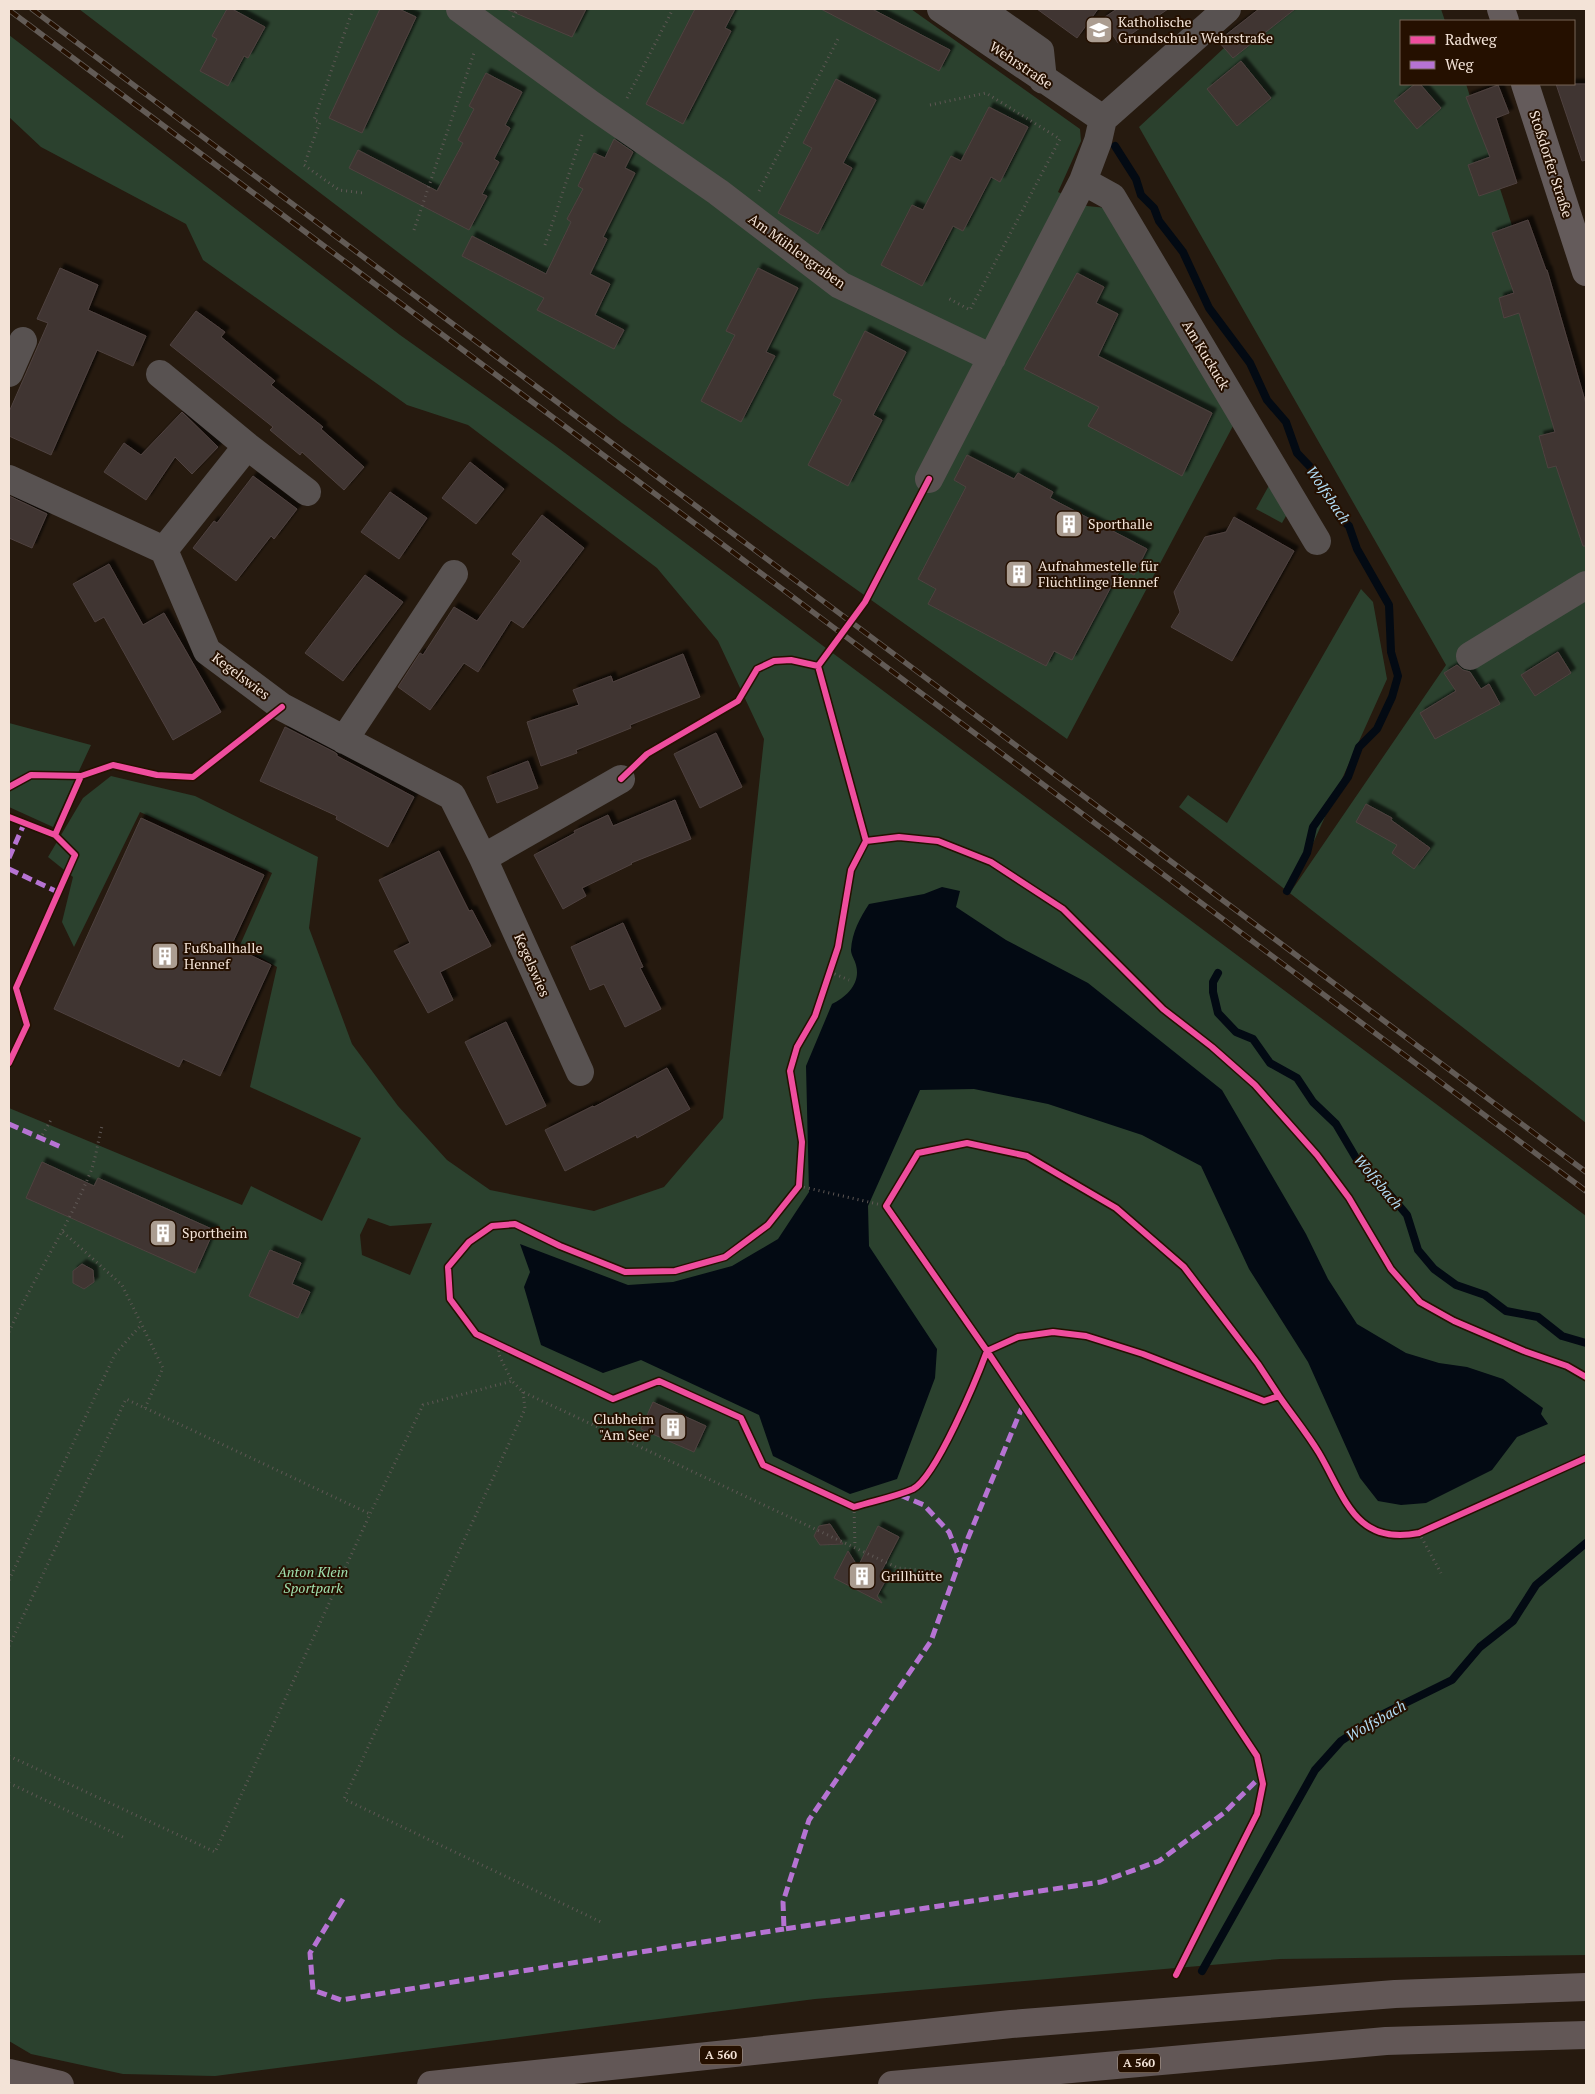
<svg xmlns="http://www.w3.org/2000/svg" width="1595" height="2094" viewBox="0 0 1595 2094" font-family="'PT Serif',serif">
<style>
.green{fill:#2b412e;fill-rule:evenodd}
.water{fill:#030a13}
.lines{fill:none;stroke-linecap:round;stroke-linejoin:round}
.stream{stroke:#030a13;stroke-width:8}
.building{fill:#3f3431;stroke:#4f4240;filter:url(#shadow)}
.path{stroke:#5e5754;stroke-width:3;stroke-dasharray:1 4;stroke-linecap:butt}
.minor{stroke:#585251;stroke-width:28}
.major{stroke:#645b5b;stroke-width:28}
.highway{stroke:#625756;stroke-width:28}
.rail-casing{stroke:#625b56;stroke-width:5.5}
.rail{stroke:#251000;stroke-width:4;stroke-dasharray:11;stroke-linecap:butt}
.quiet{stroke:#b673d3;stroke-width:5;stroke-dasharray:10 5;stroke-linecap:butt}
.cycleway-casing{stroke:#251000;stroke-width:9}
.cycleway{stroke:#ef4d9e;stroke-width:6}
.labels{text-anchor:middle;stroke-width:4;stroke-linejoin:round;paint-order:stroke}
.shield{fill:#251000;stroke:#b5a496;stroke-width:1}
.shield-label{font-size:12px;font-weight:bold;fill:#f3e3d7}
.poi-label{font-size:14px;fill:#f3e3d7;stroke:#251000;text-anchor:start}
.street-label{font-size:14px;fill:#f3e3d7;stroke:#251000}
.park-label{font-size:14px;font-style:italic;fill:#a0e1af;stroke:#251000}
.water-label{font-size:15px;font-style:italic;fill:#b2def7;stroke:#251000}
</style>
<defs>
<filter id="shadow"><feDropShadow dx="4.5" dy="-4.5" stdDeviation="1" flood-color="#0009"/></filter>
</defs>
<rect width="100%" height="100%" fill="#261a0f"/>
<path class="green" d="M 79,9 L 911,9 L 1080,129 L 1081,141 L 1058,192 L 1087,206 L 1107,208 L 1234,424 L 1067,739 L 622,423 Z
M 1266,9 L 1441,9 L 1445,21 L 1401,21 L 1401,84 L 1466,84 L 1586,453 L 1586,1123 L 1179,807 L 1188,795 L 1227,823 L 1361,589 L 1373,602 L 1387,679 L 1292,890 L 1446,665 L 1139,127 Z
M 9,35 L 400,335 L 553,444 L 1586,1216 L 1586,1955 L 1280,1959 L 815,1999 L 215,2076 L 123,2074 L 31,2054 L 9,2041 L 9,1108 L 242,1205 L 251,1186 L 322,1221 L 361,1138 L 250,1087 L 277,967 L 240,945 L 272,873 L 140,812 L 74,947 L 62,922 L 73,877 L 48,857 L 83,798 L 111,776 L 195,796 L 318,857 L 309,928 L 352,1044 L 398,1106 L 447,1160 L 490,1190 L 594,1211 L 664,1187 L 723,1118 L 764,739 L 718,641 L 657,568 L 468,425 L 407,405 L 203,260 L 186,224 L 41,147 L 9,117 ZM 368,1218 L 390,1226 L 432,1223 L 410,1275 L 362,1255 L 360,1235 Z
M 1272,480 L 1290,509 L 1282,523 L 1256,509 Z
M 9,723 L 91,745 L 53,827 L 9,807 Z"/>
<path class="water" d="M 942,887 L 960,891 L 956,907 L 1006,940 L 1088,983 L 1222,1090 L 1306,1234 L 1328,1279 L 1357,1324 L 1406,1353 L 1439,1363 L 1467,1367 L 1503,1379 L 1543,1408 L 1541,1414 L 1548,1424 L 1517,1437 L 1492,1470 L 1426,1503 L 1401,1505 L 1378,1501 L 1360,1478 L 1308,1362 L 1249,1269 L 1201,1166 L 1142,1135 L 1048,1104 L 974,1089 L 920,1090 L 868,1206 L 869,1246 L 937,1349 L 935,1378 L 897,1479 L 850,1494 L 773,1456 L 759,1415 L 641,1360 L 603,1373 L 541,1345 L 524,1287 L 530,1272 L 520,1244 L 628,1285 L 673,1282 L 732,1266 L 778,1239 L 809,1192 L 806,1066 L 832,1004 C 847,997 861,983 856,965 C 855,960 851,955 851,950 C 852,932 860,918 869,904 L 924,894 Z"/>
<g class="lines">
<path class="stream" d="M 1115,146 L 1136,179 L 1141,195 L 1154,208 L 1159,221 L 1183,252 L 1209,308 L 1250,363 L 1267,400 L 1286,422 L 1297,453 L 1316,473 L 1339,517 L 1349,526 L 1357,549 L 1389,605 L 1391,652 L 1398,676 L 1392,697 L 1377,729 L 1359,747 L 1348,777 L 1313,827 L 1307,853 L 1287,891
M 1218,973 L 1213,982 L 1213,992 L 1218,1013 L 1236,1032 L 1253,1039 L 1270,1063 L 1297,1078 L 1313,1102 L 1336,1124 L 1359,1163 L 1380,1183 L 1407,1215 L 1418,1250 L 1434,1269 L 1456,1285 L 1485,1295 L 1506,1311 L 1538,1317 L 1562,1336 L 1586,1343
M 1202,1971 L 1315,1770 L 1341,1741 L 1377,1717 L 1452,1680 L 1480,1647 L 1513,1621 L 1536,1585 L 1586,1543"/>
</g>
<path class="building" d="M 227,9 L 232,9 L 265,27 L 248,58 L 244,56 L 228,86 L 200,71 L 217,39 L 212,36 Z
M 380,9 L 399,9 L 416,17 L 362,133 L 329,118 Z
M 506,9 L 586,9 L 572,37 Z
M 695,9 L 735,9 L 725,28 L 731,31 L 683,124 L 646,104 Z
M 821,9 L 872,9 L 950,50 L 939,71 Z
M 1037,9 L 1098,9 L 1077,38 Z
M 1117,9 L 1168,9 L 1118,43 L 1102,19 Z
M 1259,9 L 1295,9 L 1233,58 L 1218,41 Z
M 1241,61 L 1271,98 L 1237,126 L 1207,89 Z
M 486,73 L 522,92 L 505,125 L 510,128 L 494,159 L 499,162 L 482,194 L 487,196 L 469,230 L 349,168 L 358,150 L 437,191 L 463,143 L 458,140 L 474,109 L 469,106 Z
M 836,79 L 876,100 L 843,163 L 852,168 L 818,234 L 778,213 L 812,148 L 803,143 Z
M 1415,84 L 1420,84 L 1441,108 L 1417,129 L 1394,101 Z
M 1556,84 L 1586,84 L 1586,160 L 1582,161 Z
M 1498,85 L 1509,113 L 1496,118 L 1517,183 L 1479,196 L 1468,165 L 1490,157 L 1466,97 Z
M 989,107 L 1028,127 L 1000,182 L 991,177 L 963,231 L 953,226 L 922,286 L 881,265 L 912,205 L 923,210 L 951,156 L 961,161 Z
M 614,139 L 633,152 L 625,168 L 635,173 L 603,237 L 607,239 L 590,274 L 610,284 L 595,315 L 624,330 L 614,349 L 537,310 L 544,298 L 462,256 L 472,236 L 546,274 L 571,222 L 567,219 L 583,189 L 578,186 L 594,153 L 605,158 Z
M 1528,220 L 1546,270 L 1547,270 L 1586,404 L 1586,546 L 1583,546 L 1556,466 L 1548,468 L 1539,436 L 1555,432 L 1519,313 L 1504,318 L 1499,298 L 1514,293 L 1492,233 Z
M 60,268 L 98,285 L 88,310 L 146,336 L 133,366 L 97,350 L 51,455 L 9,436 L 9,412 L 48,323 L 37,319 Z
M 758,268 L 798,288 L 766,352 L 775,356 L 741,422 L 701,401 L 735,335 L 726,331 Z
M 1077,273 L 1104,287 L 1096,303 L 1118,314 L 1098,356 L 1212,413 L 1182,476 L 1088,426 L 1099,407 L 1024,369 Z
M 196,311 L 225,332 L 221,337 L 275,381 L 271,385 L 323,427 L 321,429 L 364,467 L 344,490 L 302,452 L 300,455 L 270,430 L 273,427 L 170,345 Z
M 865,331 L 906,352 L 873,415 L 882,420 L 848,486 L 808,465 L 842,400 L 833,395 Z
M 182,412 L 218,447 L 192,474 L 175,457 L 146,500 L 104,472 L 124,443 L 141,455 Z
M 967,455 L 1014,479 L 1018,473 L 1053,492 L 1050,498 L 1147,549 L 1134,575 L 1121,568 L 1072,660 L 1054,651 L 1046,666 L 928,604 L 936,589 L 918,579 L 966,487 L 954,480 Z
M 470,462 L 504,489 L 476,524 L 442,498 Z
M 253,476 L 297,509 L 274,539 L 271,536 L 236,581 L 193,548 L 214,521 L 217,523 Z
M 390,492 L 427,518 L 399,559 L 361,532 Z
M 9,496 L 47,514 L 32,548 L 9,538 Z
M 542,515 L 584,548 L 523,628 L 511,620 L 478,672 L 464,663 L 430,710 L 398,687 L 420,653 L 423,655 L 454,607 L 477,621 L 521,561 L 512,554 Z
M 1234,517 L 1294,551 L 1232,661 L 1171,627 L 1180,612 L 1174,592 L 1205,537 L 1226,532 Z
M 109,564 L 143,625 L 164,613 L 221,712 L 173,740 L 104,617 L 95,622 L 73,584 Z
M 365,575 L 403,602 L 343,681 L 305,653 Z
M 1558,652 L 1571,673 L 1535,696 L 1521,675 Z
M 683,654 L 700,697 L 630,725 L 631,728 L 576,750 L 577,753 L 541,766 L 527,722 L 579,705 L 573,690 L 611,676 L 613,682 Z
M 1457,665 L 1463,670 L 1470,672 L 1481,689 L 1489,684 L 1500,704 L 1435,739 L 1420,713 L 1456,691 L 1444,673 Z
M 285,727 L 334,752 L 337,754 L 337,756 L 414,797 L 388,847 L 336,819 L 337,816 L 260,781 Z
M 716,733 L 742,787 L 700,808 L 674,754 Z
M 528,761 L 538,788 L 497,803 L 487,777 Z
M 675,800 L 691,839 L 631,863 L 632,864 L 582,888 L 586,896 L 563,909 L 534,855 L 575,833 L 574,831 L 608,815 L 613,826 Z
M 1366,804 L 1392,818 L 1391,820 L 1430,848 L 1414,869 L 1392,853 L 1397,845 L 1356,822 Z
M 141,818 L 264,875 L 231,946 L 271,965 L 220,1076 L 183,1059 L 179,1067 L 54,1009 Z
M 439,851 L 469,911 L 472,910 L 491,946 L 440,972 L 453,1000 L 428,1013 L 394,951 L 410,943 L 379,880 Z
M 623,923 L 643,967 L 640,968 L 661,1009 L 625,1027 L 604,984 L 590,990 L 571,947 Z
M 506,1022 L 546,1106 L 506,1125 L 465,1042 Z
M 667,1068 L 690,1109 L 637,1138 L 636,1135 L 565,1171 L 545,1130 L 593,1106 L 594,1107 Z
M 42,1162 L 94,1186 L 98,1178 L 214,1230 L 195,1273 L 26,1198 Z
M 270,1250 L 301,1263 L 292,1284 L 310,1292 L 298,1318 L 249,1296 Z
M 82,1264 L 93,1270 L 94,1282 L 84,1289 L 73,1283 L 73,1271 Z
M 653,1402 L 706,1426 L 694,1452 L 641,1429 Z
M 830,1524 L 843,1544 L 820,1545 L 814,1536 L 819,1526 Z
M 878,1526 L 899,1537 L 882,1570 L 889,1574 L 877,1596 L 882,1603 L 834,1578 L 848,1551 L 858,1567 Z"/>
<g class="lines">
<path class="path" d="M 353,9 L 314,120 L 320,122 L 304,165 L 339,190 L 363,193
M 513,17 L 517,9
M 627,98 L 673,9
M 930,105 L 986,93 L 1060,139 L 970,310 L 946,297
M 759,191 L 838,39
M 414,230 L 475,50
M 545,245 L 583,132
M 830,972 L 849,980
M 40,1139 L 52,1118
M 799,1186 L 886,1206
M 63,1232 L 122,1285 L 163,1368 L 145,1408
M 9,1332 C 34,1277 68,1227 91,1171 C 96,1157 98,1141 102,1126
M 500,1346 L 498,1353 L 512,1381 L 523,1392 L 898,1568 L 937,1572
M 523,1392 L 525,1409 L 344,1799 L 601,1922
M 854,1507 L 855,1547
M 1419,1533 L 1441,1573
M 9,1580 L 115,1354 L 141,1325
M 9,1646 L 126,1399 L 370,1514
M 9,1756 L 215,1852 L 370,1514 L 423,1405 L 512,1381
M 9,1783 L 125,1838"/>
<path class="minor" d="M 460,9 L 592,105 L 718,192 L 840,285 L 992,358
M 941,9 L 1103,119
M 980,9 L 1040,51 L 1043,80
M 1083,181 L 1112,197 L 1317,541
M 9,373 L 23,341
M 160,374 L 247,446
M 9,479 L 164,550 L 207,651 L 282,707 L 452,796 L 483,858 L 580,1072
M 929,479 L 1083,181 L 1098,141 L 1103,119 L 1227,9
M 164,550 L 247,446 L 307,492
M 1470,656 L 1586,585
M 344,740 L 454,574
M 483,858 L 621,779"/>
<path class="major" d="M 1501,9 L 1505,21
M 1525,84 L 1586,272"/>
<path class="highway" d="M 9,2073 L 60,2085
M 431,2085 L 1011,2024 L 1395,1994 L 1586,1987
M 892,2085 L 1386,2041 L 1586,2035"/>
<g class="rail-casing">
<path id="rail" d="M 32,9 L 1586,1172
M 9,10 L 1586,1191"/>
</g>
<use href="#rail" class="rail"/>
<path class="quiet" d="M 9,858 L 24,824
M 9,869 L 60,893
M 9,1124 L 63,1148
M 1023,1405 L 968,1538 L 931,1641 L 809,1820 L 783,1902 L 784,1929 L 1101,1882 L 1159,1861 L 1224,1813 L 1262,1775
M 900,1495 L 924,1505 L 949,1532 L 960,1560
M 343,1899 L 310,1953 L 313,1990 L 341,2000 L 784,1929"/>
<g class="cycleway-casing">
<path id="cycleway" d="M 929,479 L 865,602 L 818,666 L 866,841 L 851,870 L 838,947 L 815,1016 L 797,1047 L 790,1071 L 802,1142 L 799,1186 L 768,1225 L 725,1257 L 675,1271 L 625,1272 L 560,1246 L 515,1224 L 492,1226 L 469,1242 L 448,1267 L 450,1299 L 476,1334 L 613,1399 L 659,1381 L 741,1418 L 763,1465 L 854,1507 C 873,1501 895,1497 913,1489 C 936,1477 977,1378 987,1351 L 1018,1337 L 1053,1332 L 1086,1336 L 1143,1354 L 1264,1401 L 1279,1396 C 1292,1415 1307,1433 1319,1453 C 1345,1497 1355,1546 1419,1533 L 1586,1458
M 621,779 L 647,754 L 738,701 L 757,669 L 774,661 L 791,660 L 818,666
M 9,787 L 31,775 L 81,776 L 113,765 L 157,775 L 193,777 L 282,707
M 9,817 L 55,835 L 75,855 L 16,988 L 27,1025 L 9,1063
M 55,835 L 81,776
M 866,841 L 899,837 L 938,841 L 991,862 L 1063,909 L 1163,1009 L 1212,1047 L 1255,1085 L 1317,1155 L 1349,1198 L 1391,1269 L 1420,1302 L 1454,1321 L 1524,1351 L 1567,1366 L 1586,1377
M 1176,1975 L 1257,1814 L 1263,1784 L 1257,1756 L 987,1351 L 886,1206 L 918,1153 L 967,1143 L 1027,1156 L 1116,1208 L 1184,1267 L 1258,1364 L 1279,1396"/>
</g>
<use href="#cycleway" class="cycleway"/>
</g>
<defs>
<g id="school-square" transform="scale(1.4375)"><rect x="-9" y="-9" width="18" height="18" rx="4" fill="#ab9d91" stroke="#251000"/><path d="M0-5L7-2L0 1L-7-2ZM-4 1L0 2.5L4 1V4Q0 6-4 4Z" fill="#fff"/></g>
<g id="building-square" transform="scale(1.4375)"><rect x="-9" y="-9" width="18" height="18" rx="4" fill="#ab9d91" stroke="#251000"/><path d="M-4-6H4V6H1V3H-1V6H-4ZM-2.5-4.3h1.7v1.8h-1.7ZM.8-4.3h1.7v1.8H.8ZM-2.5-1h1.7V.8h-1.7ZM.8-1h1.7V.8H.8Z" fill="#fff"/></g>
</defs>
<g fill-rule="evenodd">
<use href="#school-square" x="1099" y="30"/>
<use href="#building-square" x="1069" y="524"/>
<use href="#building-square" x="1019" y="574"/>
<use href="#building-square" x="165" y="956"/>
<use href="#building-square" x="163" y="1233"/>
<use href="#building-square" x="673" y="1427"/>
<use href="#building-square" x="862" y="1576"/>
</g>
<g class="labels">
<g class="shield">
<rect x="700" y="2045.5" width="42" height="19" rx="4"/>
<rect x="1118" y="2053.5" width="42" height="19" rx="4"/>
</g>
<g class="shield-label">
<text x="721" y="2059">A 560</text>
<text x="1139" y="2067">A 560</text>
</g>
<g class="poi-label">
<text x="1118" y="27">Katholische<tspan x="1118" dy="16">Grundschule Wehrstraße</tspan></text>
<text x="1088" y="529">Sporthalle</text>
<text x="1038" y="571">Aufnahmestelle für<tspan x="1038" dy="16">Flüchtlinge Hennef</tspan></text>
<text x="184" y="953">Fußballhalle<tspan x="184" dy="16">Hennef</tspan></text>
<text x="182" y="1238">Sportheim</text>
<text x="654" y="1424" text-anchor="end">Clubheim<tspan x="654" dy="16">"Am See"</tspan></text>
<text x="881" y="1581">Grillhütte</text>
</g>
<g class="street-label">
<text transform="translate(1021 65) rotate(34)" y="5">Wehrstraße</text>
<text transform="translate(1551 164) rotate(72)" y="5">Stoßdorfer Straße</text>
<text transform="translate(797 251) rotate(36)" y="5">Am Mühlengraben</text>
<text transform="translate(1206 355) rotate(59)" y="5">Am Kuckuck</text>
<text transform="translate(241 676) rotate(37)" y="5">Kegelswies</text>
<text transform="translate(532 965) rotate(66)" y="5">Kegelswies</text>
</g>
<g class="park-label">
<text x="313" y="1577">Anton Klein<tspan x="313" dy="16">Sportpark</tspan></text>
</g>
<g class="water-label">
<text transform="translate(1328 495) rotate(56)" y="5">Wolfsbach</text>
<text transform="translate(1378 1182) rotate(50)" y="5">Wolfsbach</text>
<text transform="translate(1376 1721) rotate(-30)" y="5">Wolfsbach</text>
</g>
</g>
<rect width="1595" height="2094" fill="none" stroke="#f3e3d7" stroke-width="20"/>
<rect x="1400" y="20" width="175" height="65" fill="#251000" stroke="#776456"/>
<rect x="1410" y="36" width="25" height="8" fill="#ef4d9e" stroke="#776456"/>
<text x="1445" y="45" font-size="15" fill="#f3e3d7">Radweg</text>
<rect x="1410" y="61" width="25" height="8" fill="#b673d3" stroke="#776456"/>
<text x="1445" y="70" font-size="15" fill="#f3e3d7">Weg</text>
</svg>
